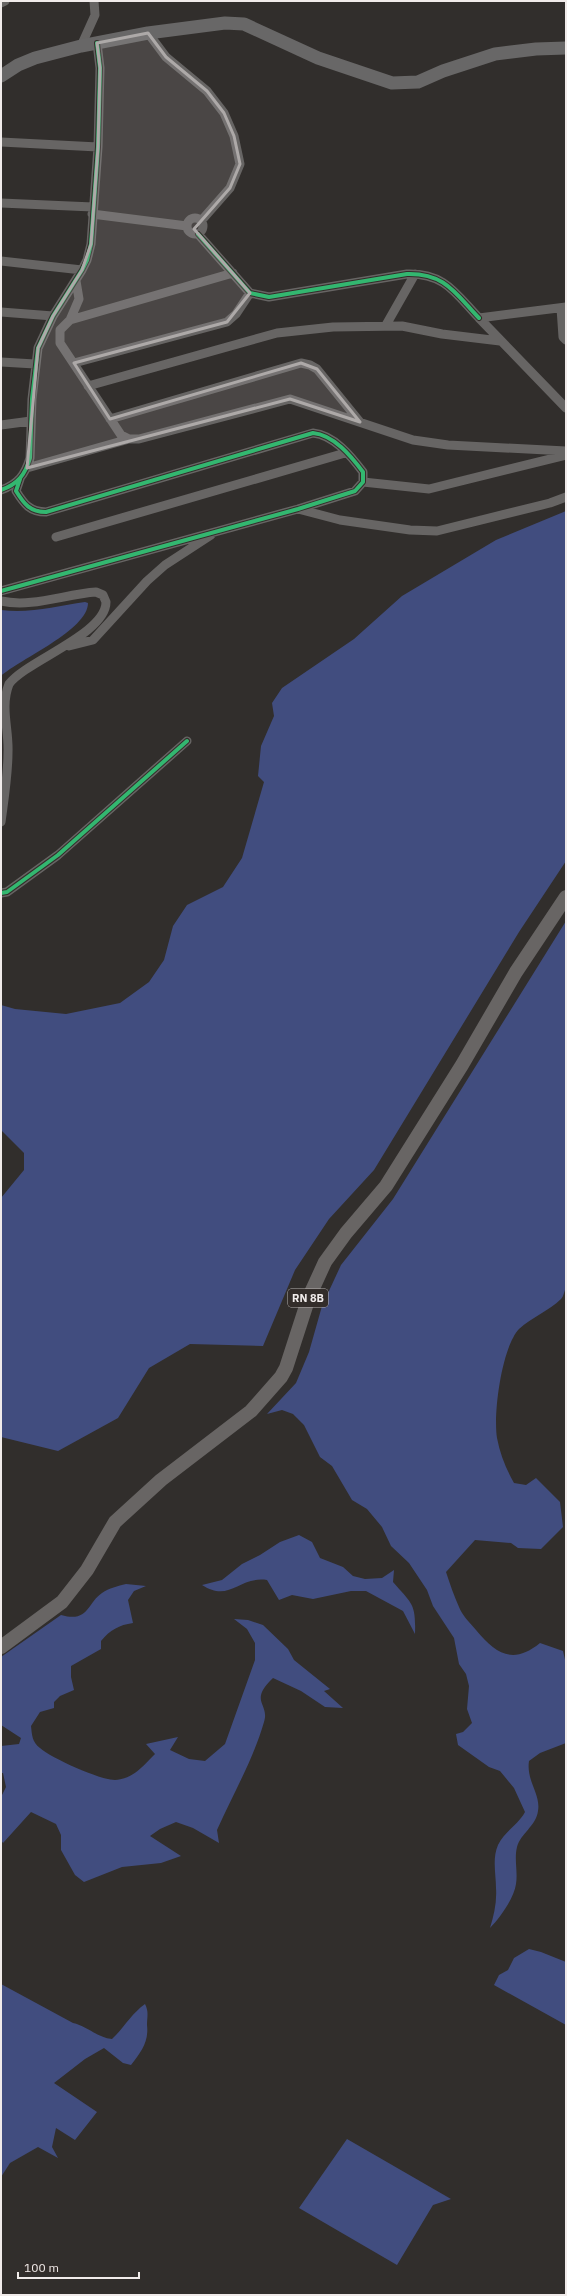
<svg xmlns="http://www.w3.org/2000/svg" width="567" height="2296" viewBox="0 0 567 2296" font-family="'IBM Plex Sans',sans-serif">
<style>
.green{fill:#414d7f}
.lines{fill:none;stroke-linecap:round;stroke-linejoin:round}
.street{stroke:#676564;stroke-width:9}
.secondary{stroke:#686767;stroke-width:13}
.primary{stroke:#686564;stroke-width:14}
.cycleway-casing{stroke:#332d2a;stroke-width:6}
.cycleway{stroke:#33b770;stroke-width:4}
.marked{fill:#ada9a8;fill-opacity:0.2;stroke:#ada9a8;stroke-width:3;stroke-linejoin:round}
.labels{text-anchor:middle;stroke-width:3.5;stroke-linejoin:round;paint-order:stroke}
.shield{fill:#332d2a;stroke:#b7b2b0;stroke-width:1}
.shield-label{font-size:11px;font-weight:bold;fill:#f0ebea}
</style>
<rect width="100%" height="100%" fill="#312e2c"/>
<path class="green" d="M 566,511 L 566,861 L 519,932 L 374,1170 L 329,1219 L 295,1270 L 263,1346 L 190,1344 L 149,1368 L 118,1418 L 58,1451 L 1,1437 L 1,1198 L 24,1170 L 24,1153 L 1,1130 L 1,1005 L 15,1009 L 66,1014 L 120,1003 L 149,982 L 164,960 L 173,926 L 187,905 L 223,887 L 242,858 L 264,782 L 258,776 L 261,746 L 274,716 L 272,703 L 282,688 L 354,639 L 402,596 L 496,540 Z
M 85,602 L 88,603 C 88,630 20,659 1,676 L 1,610 C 29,614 57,606 85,602 Z
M 566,921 L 566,1288 C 564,1291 564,1296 561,1299 C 549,1311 532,1317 519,1329 C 502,1347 493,1413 497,1438 C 500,1454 506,1469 514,1483 L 526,1485 L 536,1478 L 560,1502 L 563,1527 L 541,1549 L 518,1548 L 511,1543 L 475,1540 L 446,1572 C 450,1584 454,1596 459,1607 C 462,1615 470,1623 476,1630 C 496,1654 513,1665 540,1643 L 563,1651 L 566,1664 L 566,1743 L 540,1753 L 529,1761 C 526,1781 541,1794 538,1811 C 536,1826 521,1833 517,1847 C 514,1859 518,1872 516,1884 C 514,1898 500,1918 490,1928 C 494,1915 497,1902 496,1888 C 496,1874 492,1859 498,1845 C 505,1831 518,1825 525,1812 L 514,1788 L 500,1771 L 489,1767 L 458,1745 L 456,1734 L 463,1732 L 472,1723 L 467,1709 L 469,1686 L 466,1674 L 459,1664 L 454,1638 L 433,1606 L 427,1590 L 409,1563 L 391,1546 L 382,1527 L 367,1509 L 352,1500 L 332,1466 L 320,1457 L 304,1425 L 293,1414 L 282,1410 L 267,1414 L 296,1383 L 309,1352 L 322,1306 L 341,1265 L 393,1199 Z
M 299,1535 L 312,1542 L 320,1558 L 343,1567 L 353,1576 L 365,1579 L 382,1578 L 394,1570 L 393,1582 C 412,1604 416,1603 415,1634 L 403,1611 L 366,1591 L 351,1591 L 313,1599 L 292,1595 L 279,1600 L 267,1580 C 238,1576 230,1603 202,1585 L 222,1580 L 242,1564 L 260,1555 L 280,1542 Z
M 126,1584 L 146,1586 L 134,1591 L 128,1600 L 133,1623 C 119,1625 110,1630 101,1641 L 101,1649 L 71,1666 L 71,1677 L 74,1690 L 60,1696 L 54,1702 L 54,1708 L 40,1712 L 31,1726 C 32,1735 32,1742 40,1748 C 51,1758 100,1780 115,1780 C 133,1779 143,1766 155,1754 L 146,1744 L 178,1737 L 170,1750 L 189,1759 L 205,1761 L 225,1744 L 255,1660 L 255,1643 L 247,1629 L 234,1619 L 248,1620 L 263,1625 L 288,1649 L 294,1660 L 330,1689 L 324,1691 L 343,1708 L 325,1707 L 301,1691 L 273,1678 C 248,1702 270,1703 264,1722 C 253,1760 233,1794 217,1830 L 219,1843 L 193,1828 L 176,1822 L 160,1829 L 150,1836 L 181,1856 L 161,1863 L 122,1867 L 84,1882 L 75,1875 L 61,1850 L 61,1835 L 56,1824 L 31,1812 L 3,1843 L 1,1840 L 1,1797 L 6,1787 L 3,1773 L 1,1773 L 1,1746 L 19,1744 L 21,1738 L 1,1725 L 1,1657 L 61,1615 C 89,1623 87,1603 102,1593 C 109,1588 118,1586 126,1584 Z
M 529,1949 L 541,1952 L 566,1962 L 566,2025 L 494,1985 L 499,1975 L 508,1970 L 514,1958 Z
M 1,1984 L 73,2023 C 87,2026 98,2038 112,2039 C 124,2028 131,2014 145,2004 C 149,2012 147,2016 147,2025 C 149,2042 141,2052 131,2065 L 123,2063 L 104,2048 L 85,2059 L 54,2083 L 97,2112 L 75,2140 L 56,2128 L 52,2147 L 58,2158 L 38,2147 L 10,2163 L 1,2177 Z
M 347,2139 L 451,2199 L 433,2205 L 397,2265 L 299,2208 Z"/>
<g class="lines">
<path class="street" d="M 1,3 L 5,1
M 148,33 L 166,57 L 207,91 L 224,113 L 234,136 L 240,164 L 230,188 L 201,221
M 81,46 L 95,15 L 94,1
M 1,142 L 98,147
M 1,203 L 93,207
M 92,214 L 187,226
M187 226a8 8 0 1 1 16 0a8 8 0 1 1-16 0Z
M 198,234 L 250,293 L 269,297 L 407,274 C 445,273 455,293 479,318
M 1,261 L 82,270
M 233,273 L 70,320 L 60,330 L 60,343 L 121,435 L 129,439 L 139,439 L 290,399 L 413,440 L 448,445 L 566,451
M 566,307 L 479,318 L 566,408
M 561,308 L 563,337 L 566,340
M 1,312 L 53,316
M 70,320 L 79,299 L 76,281
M 386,325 L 415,274
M 1,362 L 35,364
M 74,363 L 227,322 L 236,314 L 250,293
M 88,386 L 277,333 L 333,327 L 402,326 L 442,334 L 500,341
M 110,419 L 301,363 L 310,365 L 317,369 L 360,422
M 1,425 L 31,421
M 27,468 L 129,439
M 363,482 L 429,489 L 566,455
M 1,490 C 18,484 25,475 30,458 L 32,399 L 38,348 L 53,316 L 82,270 L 87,260 L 91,244 L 98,147 L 100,68 L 97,43
M 298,509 L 340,520 L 410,530 L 437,531 L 550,503 L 566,497
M 56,537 L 345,453
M 1,591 L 298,509 L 355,491 L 363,482 L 363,472 C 351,456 334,435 313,433 L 46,512 C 30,512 24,504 16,491 L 20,479
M 1,601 C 32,608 65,594 96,592 L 103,595 L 106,602 C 106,634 26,661 9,684 C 0,707 9,729 8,752 C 8,775 4,799 1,822
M 69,646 L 93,640 L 147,581 L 165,565 L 211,535
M 1,893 L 7,892 L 58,855 L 187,741"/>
<path class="secondary" d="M 1,76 L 18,65 L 35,58 L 81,46 L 148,33 L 225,23 L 244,24 L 318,58 L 392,83 L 418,82 L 443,71 L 495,54 L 536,49 L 566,48"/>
<path class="primary" d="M 1,1647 L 62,1602 L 87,1570 L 115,1522 L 161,1480 L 251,1411 L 281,1377 L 286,1368 L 309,1297 L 325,1262 L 346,1233 L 386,1186 L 462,1065 L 516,972 L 566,897"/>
<g class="cycleway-casing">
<path id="cycleway" d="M 198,234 L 250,293 L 269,297 L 407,274 C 445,273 455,293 479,318
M 1,490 C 18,484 25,475 30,458 L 32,399 L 38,348 L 53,316 L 82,270 L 87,260 L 91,244 L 98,147 L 100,68 L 97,43
M 1,591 L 298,509 L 355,491 L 363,482 L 363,472 C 351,456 334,435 313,433 L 46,512 C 30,512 24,504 16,491 L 20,479
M 1,893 L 7,892 L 58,855 L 187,741"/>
</g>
<use href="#cycleway" class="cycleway"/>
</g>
<path class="marked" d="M 148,33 L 166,57 L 207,91 L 224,113 L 234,136 L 240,164 L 230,188 L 194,229 L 250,293 L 227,322 L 74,363 L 110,419 L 301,363 L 317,369 L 360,422 L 290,399 L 27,468 L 38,348 L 53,316 L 82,270 L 91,244 L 98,147 L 100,68 L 97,43 Z"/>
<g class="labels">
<rect class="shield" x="288" y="1289" width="40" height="18" rx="3"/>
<g class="shield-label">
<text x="308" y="1302">RN 8B</text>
</g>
</g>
<rect width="567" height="2296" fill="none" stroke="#f0ebea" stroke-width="4"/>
<path d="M18 2272v6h121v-6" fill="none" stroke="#f0ebea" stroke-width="2"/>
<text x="24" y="2272" font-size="12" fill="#f0ebea" stroke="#332d2a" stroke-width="3" paint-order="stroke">100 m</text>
</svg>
